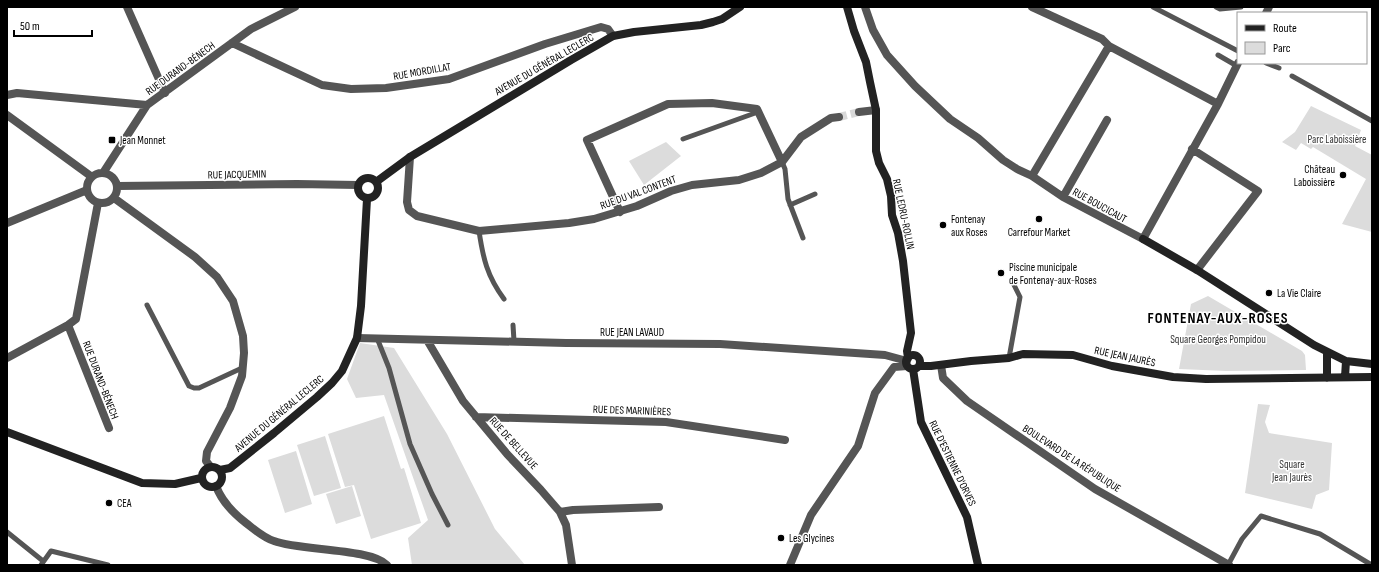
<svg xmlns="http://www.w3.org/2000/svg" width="1379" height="572" viewBox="0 0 1379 572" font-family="'Sofia Sans Condensed',sans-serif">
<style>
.green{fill:#dcdcdc}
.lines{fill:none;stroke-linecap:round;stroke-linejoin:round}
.street-tunnel{stroke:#d9d9d9;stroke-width:8;stroke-dasharray:8 4;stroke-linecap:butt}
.lane{stroke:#555;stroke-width:5}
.street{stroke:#555;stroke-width:8}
.secondary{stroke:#222;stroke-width:8}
.poi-dot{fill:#000;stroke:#fff;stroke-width:1.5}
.labels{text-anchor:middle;stroke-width:3;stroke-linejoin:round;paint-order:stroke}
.street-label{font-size:11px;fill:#000;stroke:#fff}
.park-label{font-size:11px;fill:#333;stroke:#fff}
.poi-label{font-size:11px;fill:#000;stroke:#fff;text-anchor:start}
.district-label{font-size:15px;font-weight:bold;letter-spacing:1px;fill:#000;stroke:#fff}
</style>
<rect width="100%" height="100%" fill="#fff"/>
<path class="green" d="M 1311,106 L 1361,130 L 1355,146 L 1372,155 L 1372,232 L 1342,224 L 1366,179 L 1313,147 L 1311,149 L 1301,143 L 1296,150 L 1282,142 L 1295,132 Z
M 666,142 L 681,156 L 644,185 L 629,161 Z
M 1208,296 L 1302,351 L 1305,355 L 1306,370 L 1226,371 L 1179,369 L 1191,304 Z
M 360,343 L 394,348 L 447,434 L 495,529 L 525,565 L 412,565 L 408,538 L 428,520 L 384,395 L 356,398 L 347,379 Z
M 1258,404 L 1270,405 L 1265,422 L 1269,433 L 1332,443 L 1329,490 L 1316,495 L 1312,509 L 1245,493 Z
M 384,416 L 401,469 L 404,468 L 421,523 L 371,539 L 354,485 L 345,487 L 328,434 Z
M 325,436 L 341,488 L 314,496 L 297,445 Z
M 296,451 L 312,504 L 285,513 L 268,460 Z
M 352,486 L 361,516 L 336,524 L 326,494 Z"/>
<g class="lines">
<path class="street-tunnel" d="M 839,117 L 859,112"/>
<path class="lane" d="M 1153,7 L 1238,51
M 1216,7 L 1220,9 L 1241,7
M 1218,55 L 1237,66
M 1266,63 L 1279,68
M 1292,76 L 1372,121
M 683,139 L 758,112
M 782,162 L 785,169 L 788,199 L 803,238
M 790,205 L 815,194
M 479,231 C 483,258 487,276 504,299
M 147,305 L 189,386 L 194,388 L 199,388 L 242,368
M 513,325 L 514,341
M 377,338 L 389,368 L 410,444 L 432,494 L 448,525
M 1009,358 L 1020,297 L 1013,283
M 7,532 L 43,561
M 41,565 L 51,551 L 108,565
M 1228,565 L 1242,539 L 1261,516 L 1320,534 L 1370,564"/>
<path class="street" d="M 127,7 L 165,93
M 865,7 L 873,30 L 887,55 L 915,86 L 950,119 L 978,138 L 1003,160 L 1017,169 L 1032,176 L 1063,197 L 1143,239 L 1218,104 L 1238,63
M 1032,7 L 1102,39 L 1109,46 L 1218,104
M 1266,13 L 1269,7
M 232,43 L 322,85 L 351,89 L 386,88 L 449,79 L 545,44 L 601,27 L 608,29 L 613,36
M 7,95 L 17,93 L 147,105
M 859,112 L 876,110
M 7,115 L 92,177
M 1192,149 L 1258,191 L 1197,270
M 410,157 L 407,202 L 409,210 L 417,216 L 479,231 L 569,223 L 594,219 L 637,206 L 671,191 L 692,185 L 739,180 L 761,173 L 782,162 L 801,137 L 831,118 L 839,117
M 103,173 L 147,105 L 251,29 L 295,7
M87 188a15 15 0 1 1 30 0a15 15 0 1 1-30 0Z
M 1032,176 L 1109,46
M 117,186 L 297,184 L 358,185
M 1063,197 L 1107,120
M 114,198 L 195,257 L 217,277 L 233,301 L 243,336 L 244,353 L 242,376 L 230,408 L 207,452 L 206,461 L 210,466
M 620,212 L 587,140 L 668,104 L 712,103 L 757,109 L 782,162
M 7,223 L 87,190
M 68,325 L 109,428
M 357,338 L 566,343 L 720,344 L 885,355 L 907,361
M 427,340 L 463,401 L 507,454 L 541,490 L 560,512 L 566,525 L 572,565
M 7,358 L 68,325 L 76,319 L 98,203
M 941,365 L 943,378 L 967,401 L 1095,489 L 1229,565
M 476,417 L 666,422 L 785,440
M 216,486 C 222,502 233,513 246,523 C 255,530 264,538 274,541 C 301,551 370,548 387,565
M 560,512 L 573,510 L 659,507
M 790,565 L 811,515 L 858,446 L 875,393 L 894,367 L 907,366"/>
<path class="secondary" d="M 847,7 L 854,31 L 866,62 L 870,82 L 876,110 L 876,151 L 879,163 L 887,179 L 891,196 L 892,215 L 898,233 L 903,261 L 911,333 L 907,351 L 908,358
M358 188a10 10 0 1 1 20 0a10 10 0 1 1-20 0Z
M 376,182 L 410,157 L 571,60 L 613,36 L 634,32 L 701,25 L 713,22 L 722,19 L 740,7
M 1143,239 L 1197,270 L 1314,345 L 1346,361 L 1372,364
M906 362a7 7 0 1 1 14 0a7 7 0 1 1-14 0Z
M 919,366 L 931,366 L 971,361 L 1009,358 L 1023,354 L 1073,355 L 1112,366 L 1173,377 L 1206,379 L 1372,377
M 913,369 L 921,422 L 967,517 L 978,565
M 1345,377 L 1346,361
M 1327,378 L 1327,352
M 7,432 L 142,483 L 175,484 L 201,478
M202 477a10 10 0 1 1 20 0a10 10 0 1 1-20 0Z
M 220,470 L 230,468 L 274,433 L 317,397 L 332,383 L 342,371 L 357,338 L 361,306 L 367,199"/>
</g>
<g class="poi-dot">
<rect x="108" y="136" width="8" height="8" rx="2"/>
<circle cx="1343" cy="175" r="4"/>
<circle cx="1039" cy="219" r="4"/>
<circle cx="943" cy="225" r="4"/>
<circle cx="1001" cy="273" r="4"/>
<circle cx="1269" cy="293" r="4"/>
<circle cx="109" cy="503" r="4"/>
<circle cx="781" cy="538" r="4"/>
</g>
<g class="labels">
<g class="street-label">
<text transform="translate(544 64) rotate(-30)" y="4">AVENUE DU GÉNÉRAL LECLERC</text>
<text transform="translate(180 68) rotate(-36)" y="4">RUE DURAND-BÉNECH</text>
<text transform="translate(422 71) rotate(-10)" y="4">RUE MORDILLAT</text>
<text transform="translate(237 174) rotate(-1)" y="4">RUE JACQUEMIN</text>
<text transform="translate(638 192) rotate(-20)" y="4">RUE DU VAL CONTENT</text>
<text transform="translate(1100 205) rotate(29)" y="4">RUE BOUCICAUT</text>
<text transform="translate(904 214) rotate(78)" y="4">RUE LEDRU-ROLLIN</text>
<text x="632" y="336">RUE JEAN LAVAUD</text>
<text transform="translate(1125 356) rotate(12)" y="4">RUE JEAN JAURÈS</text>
<text transform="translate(101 380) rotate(69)" y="4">RUE DURAND-BÉNECH</text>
<text transform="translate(632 410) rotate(2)" y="4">RUE DES MARINIÈRES</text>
<text transform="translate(279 413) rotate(-40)" y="4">AVENUE DU GÉNÉRAL LECLERC</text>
<text transform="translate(514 443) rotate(48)" y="4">RUE DE BELLEVUE</text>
<text transform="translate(1072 458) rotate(33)" y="4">BOULEVARD DE LA RÉPUBLIQUE</text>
<text transform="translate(953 463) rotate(64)" y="4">RUE D'ESTIENNE D'ORVES</text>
</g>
<g class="park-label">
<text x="1337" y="143">Parc Laboissière</text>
<text x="1218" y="343">Square Georges Pompidou</text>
<text x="1292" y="468">Square<tspan x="1292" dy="13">Jean Jaurès</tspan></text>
</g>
<g class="poi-label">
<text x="120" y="144">Jean Monnet</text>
<text x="1335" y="173" text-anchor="end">Château<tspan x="1335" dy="13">Laboissière</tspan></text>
<text x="951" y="223">Fontenay<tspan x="951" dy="13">aux Roses</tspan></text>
<text x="1039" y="236" text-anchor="middle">Carrefour Market</text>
<text x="1009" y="271">Piscine municipale<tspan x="1009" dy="13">de Fontenay-aux-Roses</tspan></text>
<text x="1277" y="297">La Vie Claire</text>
<text x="117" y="507">CEA</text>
<text x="789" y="542">Les Glycines</text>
</g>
<g class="district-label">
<text x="1218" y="323">FONTENAY-AUX-ROSES</text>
</g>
</g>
<rect width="1379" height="572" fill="none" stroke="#000000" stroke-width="16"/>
<rect x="1237" y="12" width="130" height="52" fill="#ffffff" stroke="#999999"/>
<rect x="1245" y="25" width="20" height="6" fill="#222222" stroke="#999999"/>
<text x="1273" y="32" font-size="12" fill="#000000">Route</text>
<rect x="1245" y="42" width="20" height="12" fill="#dcdcdc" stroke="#999999"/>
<text x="1273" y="52" font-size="12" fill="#000000">Parc</text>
<path d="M14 30v6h78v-6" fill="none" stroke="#000000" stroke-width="2"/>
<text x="20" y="30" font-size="12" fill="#000000" stroke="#ffffff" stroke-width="3" paint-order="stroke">50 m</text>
</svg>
